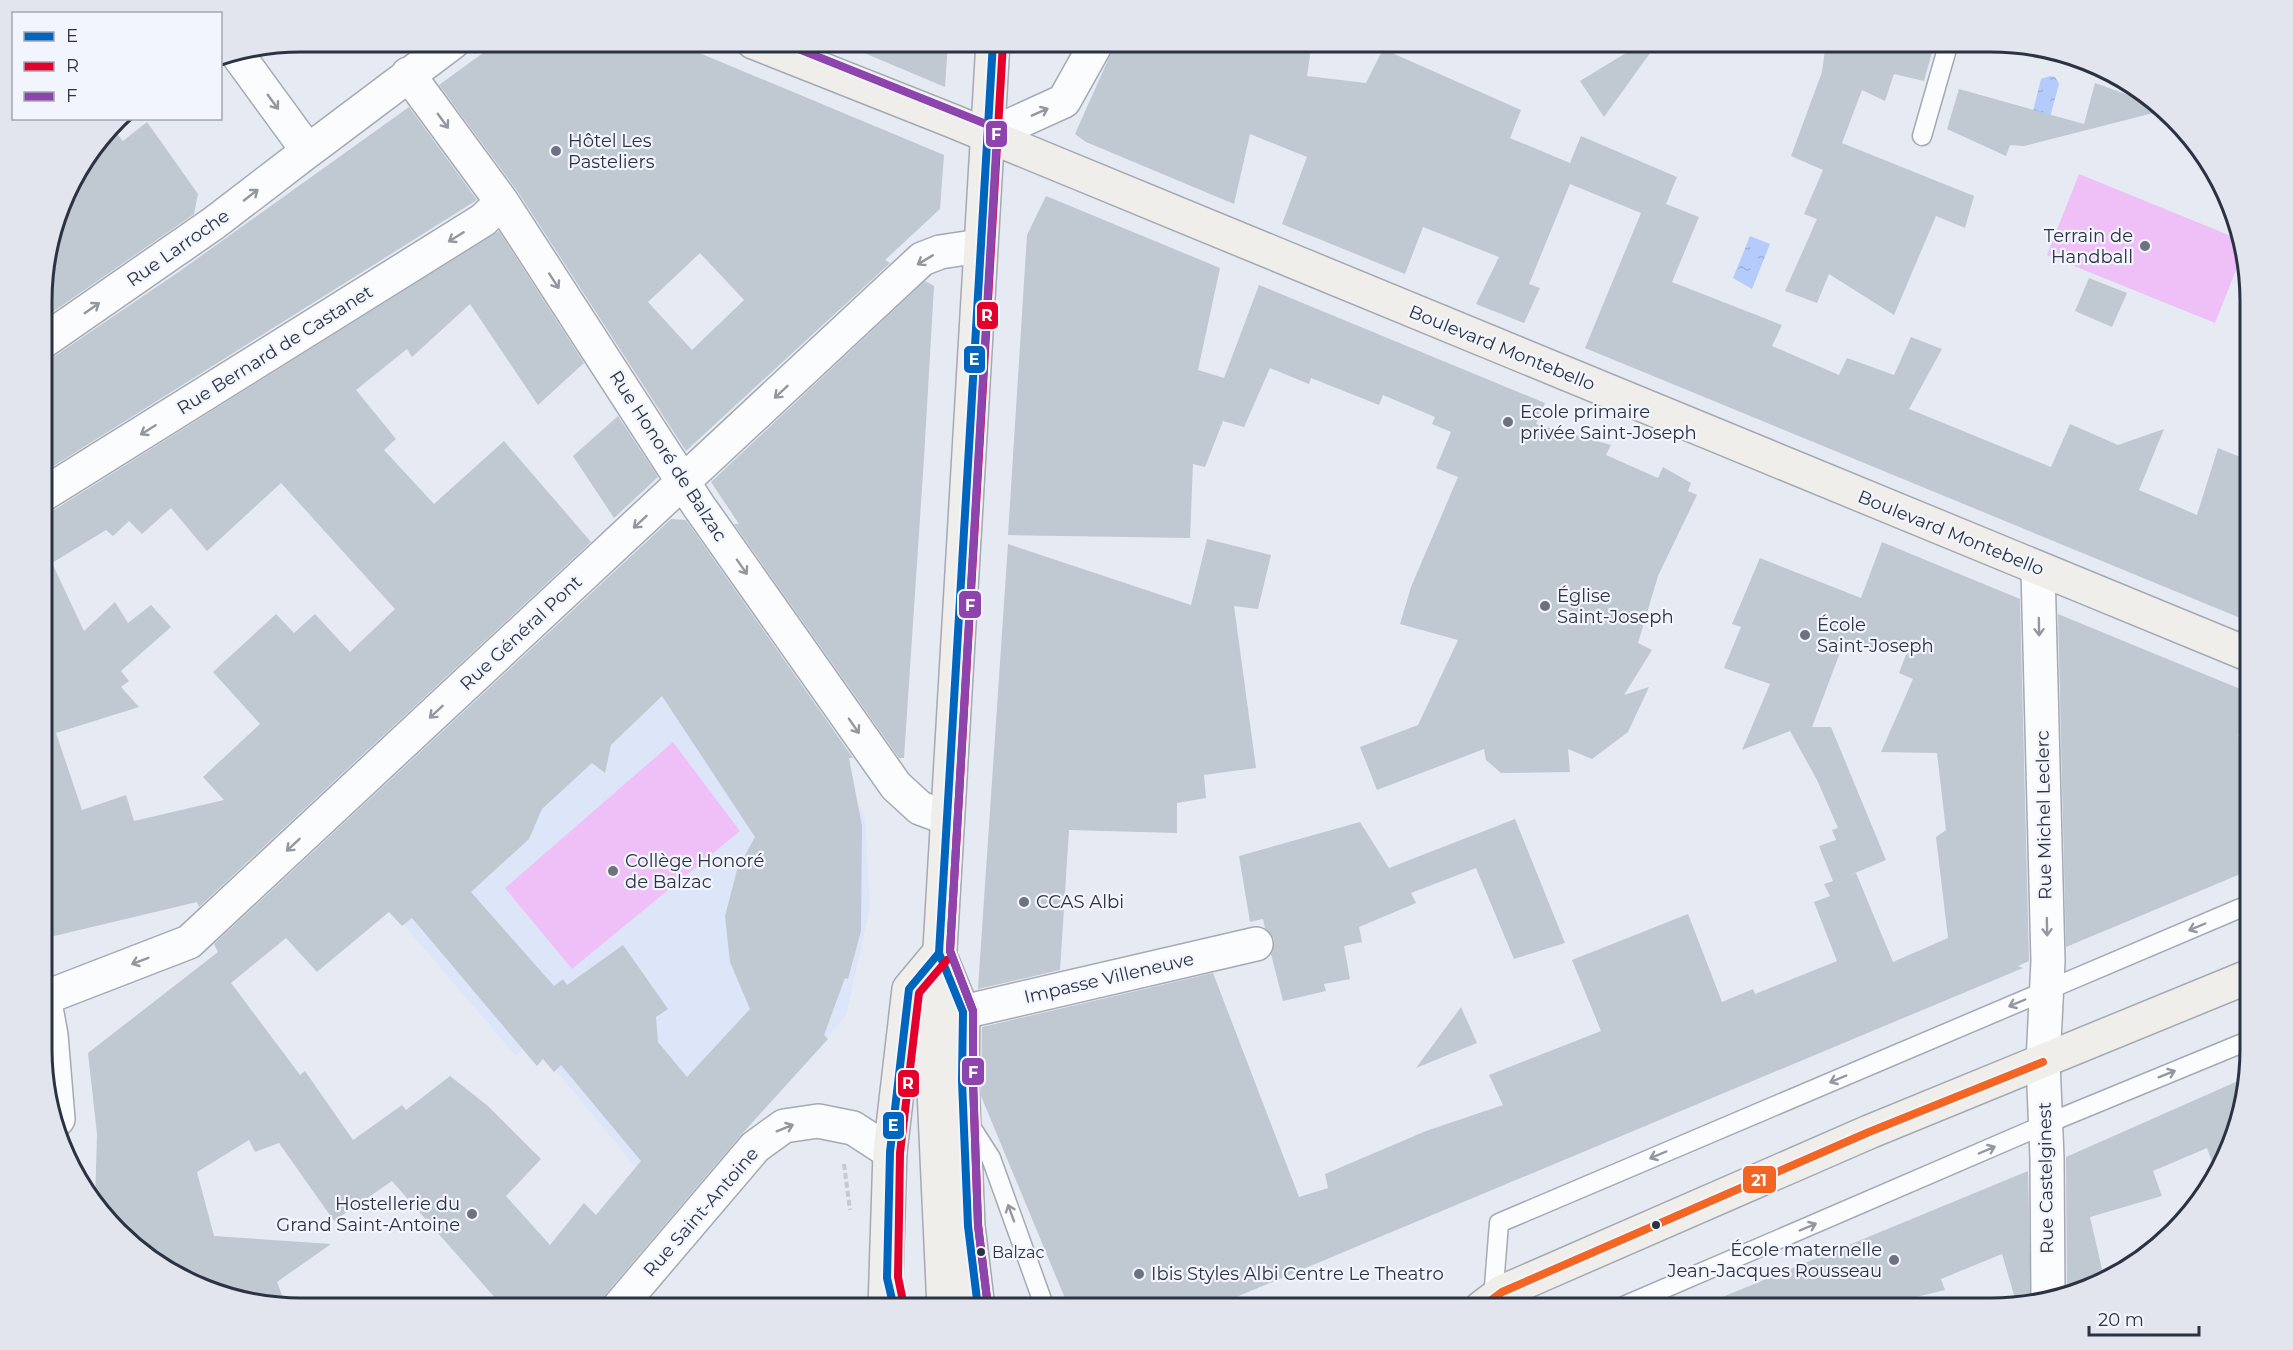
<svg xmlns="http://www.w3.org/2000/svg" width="2293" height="1350" viewBox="0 0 2293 1350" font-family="Montserrat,sans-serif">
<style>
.built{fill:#dde6f8}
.grass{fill:#efc0f8}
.water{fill:url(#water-ripples)}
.building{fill:#c0c8d2;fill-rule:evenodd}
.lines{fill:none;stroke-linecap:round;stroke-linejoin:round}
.lane-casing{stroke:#a4a9b4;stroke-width:21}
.street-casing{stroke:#a4a9b4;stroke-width:36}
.secondary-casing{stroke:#a4a9b4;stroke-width:36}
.path{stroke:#c7c9cf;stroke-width:4;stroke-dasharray:6 3;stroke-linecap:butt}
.lane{stroke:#fbfcfd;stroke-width:18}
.street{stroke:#fbfcfd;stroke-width:33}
.secondary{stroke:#f0eeea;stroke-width:33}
.bus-1-casing{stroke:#f2f5fd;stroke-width:12}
.bus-2-casing{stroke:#f2f5fd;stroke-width:12}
.bus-3-casing{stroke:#f2f5fd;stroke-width:12}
.bus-4-casing{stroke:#f2f5fd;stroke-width:12}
.bus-1{stroke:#0065bd;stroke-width:8}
.bus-2{stroke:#e4002b;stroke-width:8}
.bus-3{stroke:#8e44ad;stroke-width:8}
.bus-4{stroke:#f26522;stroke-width:8}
.oneway{stroke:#93979f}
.poi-dot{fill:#6c727f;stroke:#f2f5fd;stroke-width:2}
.bus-dot{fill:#2b3241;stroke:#f2f5fd;stroke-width:2}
.labels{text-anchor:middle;stroke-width:4.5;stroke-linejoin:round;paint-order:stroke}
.bus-label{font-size:16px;fill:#2b3241;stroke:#f2f5fd;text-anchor:start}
.poi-label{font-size:18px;fill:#2b3241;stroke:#f2f5fd;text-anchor:start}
.street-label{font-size:18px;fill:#2b3241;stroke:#f2f5fd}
.rim{fill:none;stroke:#2b3241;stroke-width:3}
.line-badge{stroke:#f2f5fd;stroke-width:2}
.badge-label{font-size:16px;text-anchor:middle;font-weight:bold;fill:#fff}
</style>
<defs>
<pattern id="water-ripples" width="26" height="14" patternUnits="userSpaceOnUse" patternTransform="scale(1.5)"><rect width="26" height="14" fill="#b5cbfb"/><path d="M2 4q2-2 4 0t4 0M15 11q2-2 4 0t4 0" fill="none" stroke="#9cafd8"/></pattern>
</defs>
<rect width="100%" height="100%" fill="#e6eaf3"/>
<path class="built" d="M 673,520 L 845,775 L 865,818 L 870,908 L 846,1016 L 673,1212 L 531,1040 L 516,1056 L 327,835 Z"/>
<path class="grass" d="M 2079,174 L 2236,238 L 2242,255 L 2215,323 L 2047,255 Z
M 673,742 L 740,831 L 572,969 L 505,888 Z"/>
<path class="water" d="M 2050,76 L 2055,77 L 2059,84 L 2047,128 L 2030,123 L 2041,79 Z
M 1750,236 L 1770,244 L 1752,289 L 1733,278 Z"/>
<path class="building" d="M 498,42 L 679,42 L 685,47 L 944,155 L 940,209 L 885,260 L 890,263 L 686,451 L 518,192 L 439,85 ZM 700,253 L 744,300 L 692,350 L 648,302 Z
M 838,42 L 948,42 L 945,87 Z
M 1116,42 L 1312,42 L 1307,76 L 1366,83 L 1383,49 L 1521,110 L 1510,138 L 1570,163 L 1581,136 L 1677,177 L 1666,204 L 1699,217 L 1672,282 L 1782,325 L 1772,346 L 1839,375 L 1847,358 L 1894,375 L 1911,337 L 1942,349 L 1909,409 L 2051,467 L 2070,424 L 2118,445 L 2164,429 L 2139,490 L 2197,515 L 2218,448 L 2250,461 L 2250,622 L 1585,348 L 1641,213 L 1570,184 L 1529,284 L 1540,288 L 1524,323 L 1476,304 L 1499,257 L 1423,227 L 1405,274 L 1282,224 L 1307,157 L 1250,134 L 1234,204 L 1086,142 L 1075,134 Z
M 1644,42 L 1658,42 L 1604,117 L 1580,81 Z
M 1826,42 L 1935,42 L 1924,81 L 1894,74 L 1885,101 L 1862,90 L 1842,143 L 1974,196 L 1965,228 L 1936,216 L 1894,315 L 1829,274 L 1817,303 L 1785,291 L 1817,219 L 1804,214 L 1823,170 L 1791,156 L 1822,72 Z
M 2095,83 L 2159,106 L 2165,110 L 2024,146 L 2010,145 L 2006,156 L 1947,129 L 1959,89 L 2084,124 Z
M 409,107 L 477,200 L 44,472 L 44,360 L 55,356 L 180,271 Z
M 147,122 L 198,194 L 194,214 L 44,318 L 44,268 L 69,186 L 113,129 L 123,141 Z
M 1046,196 L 1220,268 L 1198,370 L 1224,378 L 1259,285 L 1545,403 L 1536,424 L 1611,445 L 1606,455 L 1658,478 L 1663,467 L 1691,483 L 1688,491 L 1697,495 L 1658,576 L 1638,643 L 1652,650 L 1624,695 L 1649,687 L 1628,732 L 1592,759 L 1568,749 L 1570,772 L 1501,773 L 1486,760 L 1484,749 L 1377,790 L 1360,747 L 1418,725 L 1458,640 L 1400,624 L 1411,587 L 1458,477 L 1436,468 L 1451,432 L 1432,424 L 1435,417 L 1383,395 L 1379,405 L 1311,378 L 1309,384 L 1270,368 L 1244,427 L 1223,421 L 1205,467 L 1193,464 L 1190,538 L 1008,535 L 1027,235 Z
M 499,231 L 584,363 L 538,405 L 470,304 L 412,357 L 407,349 L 356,390 L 396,439 L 384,450 L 434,504 L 504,441 L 591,542 L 199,907 L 197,902 L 50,937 L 44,916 L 44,513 L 54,510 ZM 281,483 L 395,609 L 350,652 L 315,614 L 294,633 L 276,614 L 213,672 L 260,724 L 203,777 L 224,800 L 134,821 L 126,795 L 82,810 L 56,733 L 139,707 L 121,687 L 129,681 L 121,671 L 171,627 L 151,605 L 128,623 L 115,602 L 84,631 L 52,563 L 106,530 L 113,536 L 129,521 L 142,534 L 171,508 L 207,551 Z
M 2089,278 L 2127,293 L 2112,327 L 2075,311 Z
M 925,281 L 934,286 L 924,458 L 904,758 L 899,758 L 734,524 L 739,524 L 711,482 Z
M 618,416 L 658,477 L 614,518 L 573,456 Z
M 671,519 L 686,520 L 853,758 L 849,758 L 862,826 L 861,931 L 848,979 L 845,978 L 824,1035 L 828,1039 L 741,1135 L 604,1296 L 598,1308 L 504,1308 L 392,1181 L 334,1221 L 279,1143 L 255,1152 L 249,1140 L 197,1172 L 214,1236 L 331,1244 L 277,1282 L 286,1306 L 234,1299 L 171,1273 L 95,1202 L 97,1134 L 88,1053 L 218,952 L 214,944 ZM 662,696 L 755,837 L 737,870 L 725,916 L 730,962 L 750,1009 L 687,1077 L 658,1042 L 656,1017 L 668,1009 L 623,945 L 567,985 L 563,979 L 554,986 L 471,892 L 529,839 L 542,809 L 592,763 L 605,773 L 611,745 ZM 389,912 L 402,926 L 412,918 L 537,1066 L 543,1059 L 554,1072 L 561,1065 L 641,1161 L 596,1215 L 584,1203 L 550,1245 L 506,1196 L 541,1159 L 488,1106 L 450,1076 L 406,1110 L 402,1105 L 353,1140 L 305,1071 L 300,1075 L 231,983 L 286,938 L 317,972 Z
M 1207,539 L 1271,555 L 1258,609 L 1234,606 L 1256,768 L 1204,775 L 1206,798 L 1177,803 L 1177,833 L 1069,830 L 1060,970 L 978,989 L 1008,544 L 1191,605 Z
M 1882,542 L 2020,599 L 2029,961 L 2018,966 L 2023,968 L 1210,1308 L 1069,1308 L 981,1096 L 982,1027 L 1213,973 L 1299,1197 L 1328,1188 L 1325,1174 L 1426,1131 L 1503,1105 L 1489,1075 L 1601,1031 L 1572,960 L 1688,914 L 1722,1002 L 1753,989 L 1755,994 L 1837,961 L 1814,902 L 1830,896 L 1824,884 L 1833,881 L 1819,846 L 1836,840 L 1832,830 L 1838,828 L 1817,780 L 1790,731 L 1742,750 L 1770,684 L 1724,668 L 1741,627 L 1732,624 L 1760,558 L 1861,598 ZM 1910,644 L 1899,673 L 1913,679 L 1881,752 L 1937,753 L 1946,830 L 1936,837 L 1948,938 L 1893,962 L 1856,873 L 1848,876 L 1886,860 L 1831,727 L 1812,727 L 1841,650 Z
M 2058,614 L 2250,693 L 2250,730 L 2238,735 L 2250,765 L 2250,870 L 2066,947 Z
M 1515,819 L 1565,943 L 1514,959 L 1476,868 L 1411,893 L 1416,903 L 1359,927 L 1362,942 L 1344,946 L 1350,979 L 1324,984 L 1326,991 L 1283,1001 L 1271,954 L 1274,939 L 1265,928 L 1263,919 L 1250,922 L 1239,856 L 1360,822 L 1389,868 Z
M 1461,1007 L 1477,1043 L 1416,1068 Z
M 2247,1077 L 2217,1175 L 2207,1148 L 2153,1171 L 2162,1196 L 2090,1217 L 2104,1278 L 2067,1290 L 2066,1157 Z
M 2028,1171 L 2031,1301 L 2017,1305 L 2002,1254 L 1941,1279 L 1945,1290 L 1916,1297 L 1919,1307 L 1696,1308 Z"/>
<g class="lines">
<g class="lane-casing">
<path id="lane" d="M 1922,136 L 1949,42
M 968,1122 L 991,1158 L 1045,1308
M 1495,1302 L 1493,1299 L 1499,1223 L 2250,904
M 1619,1308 L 2046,1124 L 2250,1040"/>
</g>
<g class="street-casing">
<path id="street" d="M 238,55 L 308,151 L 453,42
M 408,74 L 502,202 L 698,505 L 896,786 L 920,808 L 947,818
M 987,136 L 1064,101 L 1097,42
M 44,341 L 214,223 L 308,151
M 44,494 L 483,220 L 502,202
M 2038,569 L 2048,961 L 2043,1062 L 2047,1158 L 2048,1295
M 44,997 L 51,1035 L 58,1119
M 44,998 L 189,942 L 922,259 L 940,252 L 980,246
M 963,1012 L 1256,944
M 618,1308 L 755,1147 L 784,1126 L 818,1121 L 853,1128 L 890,1152"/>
</g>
<g class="secondary-casing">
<path id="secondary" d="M 753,42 L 950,120 L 2250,655
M 943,963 L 963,1012 L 962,1081 L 968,1226 L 978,1308
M 885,1308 L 890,1152 L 909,989 L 939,953
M 944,1308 L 933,1069 L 993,42
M 1481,1308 L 1502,1292 L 1869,1132 L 2250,976"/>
</g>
<path class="path" d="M 844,1164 L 850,1210"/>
<use href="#lane" class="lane"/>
<use href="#street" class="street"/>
<use href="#secondary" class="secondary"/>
<g class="bus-1-casing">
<path id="bus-1" d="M 894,1308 L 887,1278 L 890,1152 L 909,989 L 939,953
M 978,1308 L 968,1226 L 962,1081 L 963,1012 L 939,953 L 993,42"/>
</g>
<g class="bus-2-casing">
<path id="bus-2" d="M 904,1306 L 898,1277 L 900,1153 L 919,993 L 947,960
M 988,1307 L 978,1225 L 973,1081 L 973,1011 L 950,951 L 1003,43"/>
</g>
<g class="bus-3-casing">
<path id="bus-3" d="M 781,42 L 991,126 L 997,135 L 950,951 L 973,1011 L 973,1081 L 978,1225 L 988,1307"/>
</g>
<g class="bus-4-casing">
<path id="bus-4" d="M 1481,1308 L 1502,1292 L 1869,1132 L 2043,1062"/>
</g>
<use href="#bus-1" class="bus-1"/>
<use href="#bus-2" class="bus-2"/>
<use href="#bus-3" class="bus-3"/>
<use href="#bus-4" class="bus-4"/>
</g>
<defs><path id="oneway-shaft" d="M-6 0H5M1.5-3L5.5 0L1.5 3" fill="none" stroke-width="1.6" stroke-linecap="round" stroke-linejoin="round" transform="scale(1.5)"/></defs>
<g class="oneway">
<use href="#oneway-shaft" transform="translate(273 102) rotate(54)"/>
<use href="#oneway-shaft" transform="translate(1040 112) rotate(-24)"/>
<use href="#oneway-shaft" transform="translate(443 121) rotate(54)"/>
<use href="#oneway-shaft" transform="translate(251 195) rotate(-38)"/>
<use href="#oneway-shaft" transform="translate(456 237) rotate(148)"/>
<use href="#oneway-shaft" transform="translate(925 260) rotate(149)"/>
<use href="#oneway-shaft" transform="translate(554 281) rotate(57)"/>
<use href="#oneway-shaft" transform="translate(92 308) rotate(-35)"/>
<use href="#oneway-shaft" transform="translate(781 392) rotate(137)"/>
<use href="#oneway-shaft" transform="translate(148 430) rotate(148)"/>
<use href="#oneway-shaft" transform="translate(640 522) rotate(137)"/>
<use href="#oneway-shaft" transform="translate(742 567) rotate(55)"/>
<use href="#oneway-shaft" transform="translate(2039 627) rotate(89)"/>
<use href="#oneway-shaft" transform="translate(436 712) rotate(137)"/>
<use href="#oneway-shaft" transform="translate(854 726) rotate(55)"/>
<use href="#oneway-shaft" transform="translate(293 845) rotate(137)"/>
<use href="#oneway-shaft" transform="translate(2047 927) rotate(89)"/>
<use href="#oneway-shaft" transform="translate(2197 927) rotate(157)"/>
<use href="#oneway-shaft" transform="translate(140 961) rotate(159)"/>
<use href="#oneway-shaft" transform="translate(2017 1003) rotate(157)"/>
<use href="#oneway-shaft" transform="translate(2167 1074) rotate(-22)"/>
<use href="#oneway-shaft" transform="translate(1838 1079) rotate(157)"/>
<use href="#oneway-shaft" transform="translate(785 1128) rotate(-22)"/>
<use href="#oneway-shaft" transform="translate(1987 1150) rotate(-23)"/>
<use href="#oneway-shaft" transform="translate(1658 1155) rotate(157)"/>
<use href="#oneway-shaft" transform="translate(1011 1213) rotate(-110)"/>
<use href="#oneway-shaft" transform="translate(1808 1227) rotate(-23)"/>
</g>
<g class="poi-dot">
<circle cx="556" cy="151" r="6"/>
<circle cx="2145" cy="246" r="6"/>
<circle cx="1508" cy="422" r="6"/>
<circle cx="1545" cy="606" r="6"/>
<circle cx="1805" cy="635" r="6"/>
<circle cx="613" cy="871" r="6"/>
<circle cx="1024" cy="902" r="6"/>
<circle cx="472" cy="1214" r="6"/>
<circle cx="1894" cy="1260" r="6"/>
<circle cx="1139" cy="1274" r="6"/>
</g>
<g class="bus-dot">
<circle cx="1656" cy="1225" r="5"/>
<circle cx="981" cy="1252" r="5"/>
</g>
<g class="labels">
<g class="bus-label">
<text x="992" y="1258">Balzac</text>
</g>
<g class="poi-label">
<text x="568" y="147">Hôtel Les<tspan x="568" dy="21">Pasteliers</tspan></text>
<text x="2133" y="242" text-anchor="end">Terrain de<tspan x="2133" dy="21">Handball</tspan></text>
<text x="1520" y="418">Ecole primaire<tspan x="1520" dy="21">privée Saint-Joseph</tspan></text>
<text x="1557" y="602">Église<tspan x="1557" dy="21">Saint-Joseph</tspan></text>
<text x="1817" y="631">École<tspan x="1817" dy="21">Saint-Joseph</tspan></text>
<text x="625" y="867">Collège Honoré<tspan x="625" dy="21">de Balzac</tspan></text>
<text x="1036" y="908">CCAS Albi</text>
<text x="460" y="1210" text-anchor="end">Hostellerie du<tspan x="460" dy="21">Grand Saint-Antoine</tspan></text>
<text x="1882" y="1256" text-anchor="end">École maternelle<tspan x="1882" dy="21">Jean-Jacques Rousseau</tspan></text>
<text x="1151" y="1280">Ibis Styles Albi Centre Le Theatro</text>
</g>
<g class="street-label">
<text transform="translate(178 248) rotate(-35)" y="6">Rue Larroche</text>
<text transform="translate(1502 348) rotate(22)" y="6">Boulevard Montebello</text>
<text transform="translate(275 350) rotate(-32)" y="6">Rue Bernard de Castanet</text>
<text transform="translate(668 456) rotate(57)" y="6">Rue Honoré de Balzac</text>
<text transform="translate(1951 533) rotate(22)" y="6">Boulevard Montebello</text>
<text transform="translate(521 633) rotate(-43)" y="6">Rue Général Pont</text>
<text transform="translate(2044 815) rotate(-91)" y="6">Rue Michel Leclerc</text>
<text transform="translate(1109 978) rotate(-13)" y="6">Impasse Villeneuve</text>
<text transform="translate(2046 1178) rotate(-91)" y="6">Rue Castelginest</text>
<text transform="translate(701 1212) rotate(-49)" y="6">Rue Saint-Antoine</text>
</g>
</g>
<path d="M0 0H2293V1350H0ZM301 52H1991A249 249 0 0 1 2240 301V1049A249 249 0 0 1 1991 1298H301A249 249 0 0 1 52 1049V301A249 249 0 0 1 301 52Z" fill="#e2e5ee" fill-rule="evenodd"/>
<path class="rim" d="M301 52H1991A249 249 0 0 1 2240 301V1049A249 249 0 0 1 1991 1298H301A249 249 0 0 1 52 1049V301A249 249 0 0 1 301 52Z"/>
<g class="line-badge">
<rect x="985" y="120" width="23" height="28" rx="6" fill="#8e44ad"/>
<rect x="976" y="301" width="23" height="29" rx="6" fill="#e4002b"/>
<rect x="963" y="345" width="23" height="29" rx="6" fill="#0065bd"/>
<rect x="958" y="590" width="24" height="29" rx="6" fill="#8e44ad"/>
<rect x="961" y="1057" width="24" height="29" rx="6" fill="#8e44ad"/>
<rect x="897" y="1069" width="23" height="29" rx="6" fill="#e4002b"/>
<rect x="882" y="1111" width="23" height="29" rx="6" fill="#0065bd"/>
<rect x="1742" y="1165" width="35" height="29" rx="6" fill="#f26522"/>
</g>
<g class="badge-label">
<text x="996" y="140">F</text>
<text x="987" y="321">R</text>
<text x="974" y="365">E</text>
<text x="970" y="611">F</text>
<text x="973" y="1078">F</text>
<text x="908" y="1089">R</text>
<text x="893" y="1131">E</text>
<text x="1759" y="1186">21</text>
</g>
<rect x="12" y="12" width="210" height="108" fill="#f2f5fd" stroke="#a2a7b2" stroke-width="1.5"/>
<rect x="24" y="32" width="30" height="9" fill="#0065bd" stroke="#a2a7b2" stroke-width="1.5"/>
<text x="66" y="42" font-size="18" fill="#2b3241">E</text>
<rect x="24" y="62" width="30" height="9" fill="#e4002b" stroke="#a2a7b2" stroke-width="1.5"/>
<text x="66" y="72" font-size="18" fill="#2b3241">R</text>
<rect x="24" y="92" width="30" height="9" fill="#8e44ad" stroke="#a2a7b2" stroke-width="1.5"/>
<text x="66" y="102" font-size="18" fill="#2b3241">F</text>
<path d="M2089 1326v9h110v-9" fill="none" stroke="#2b3241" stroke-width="3"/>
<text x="2098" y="1326" font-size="18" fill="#2b3241" stroke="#f2f5fd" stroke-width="4.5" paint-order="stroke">20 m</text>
</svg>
